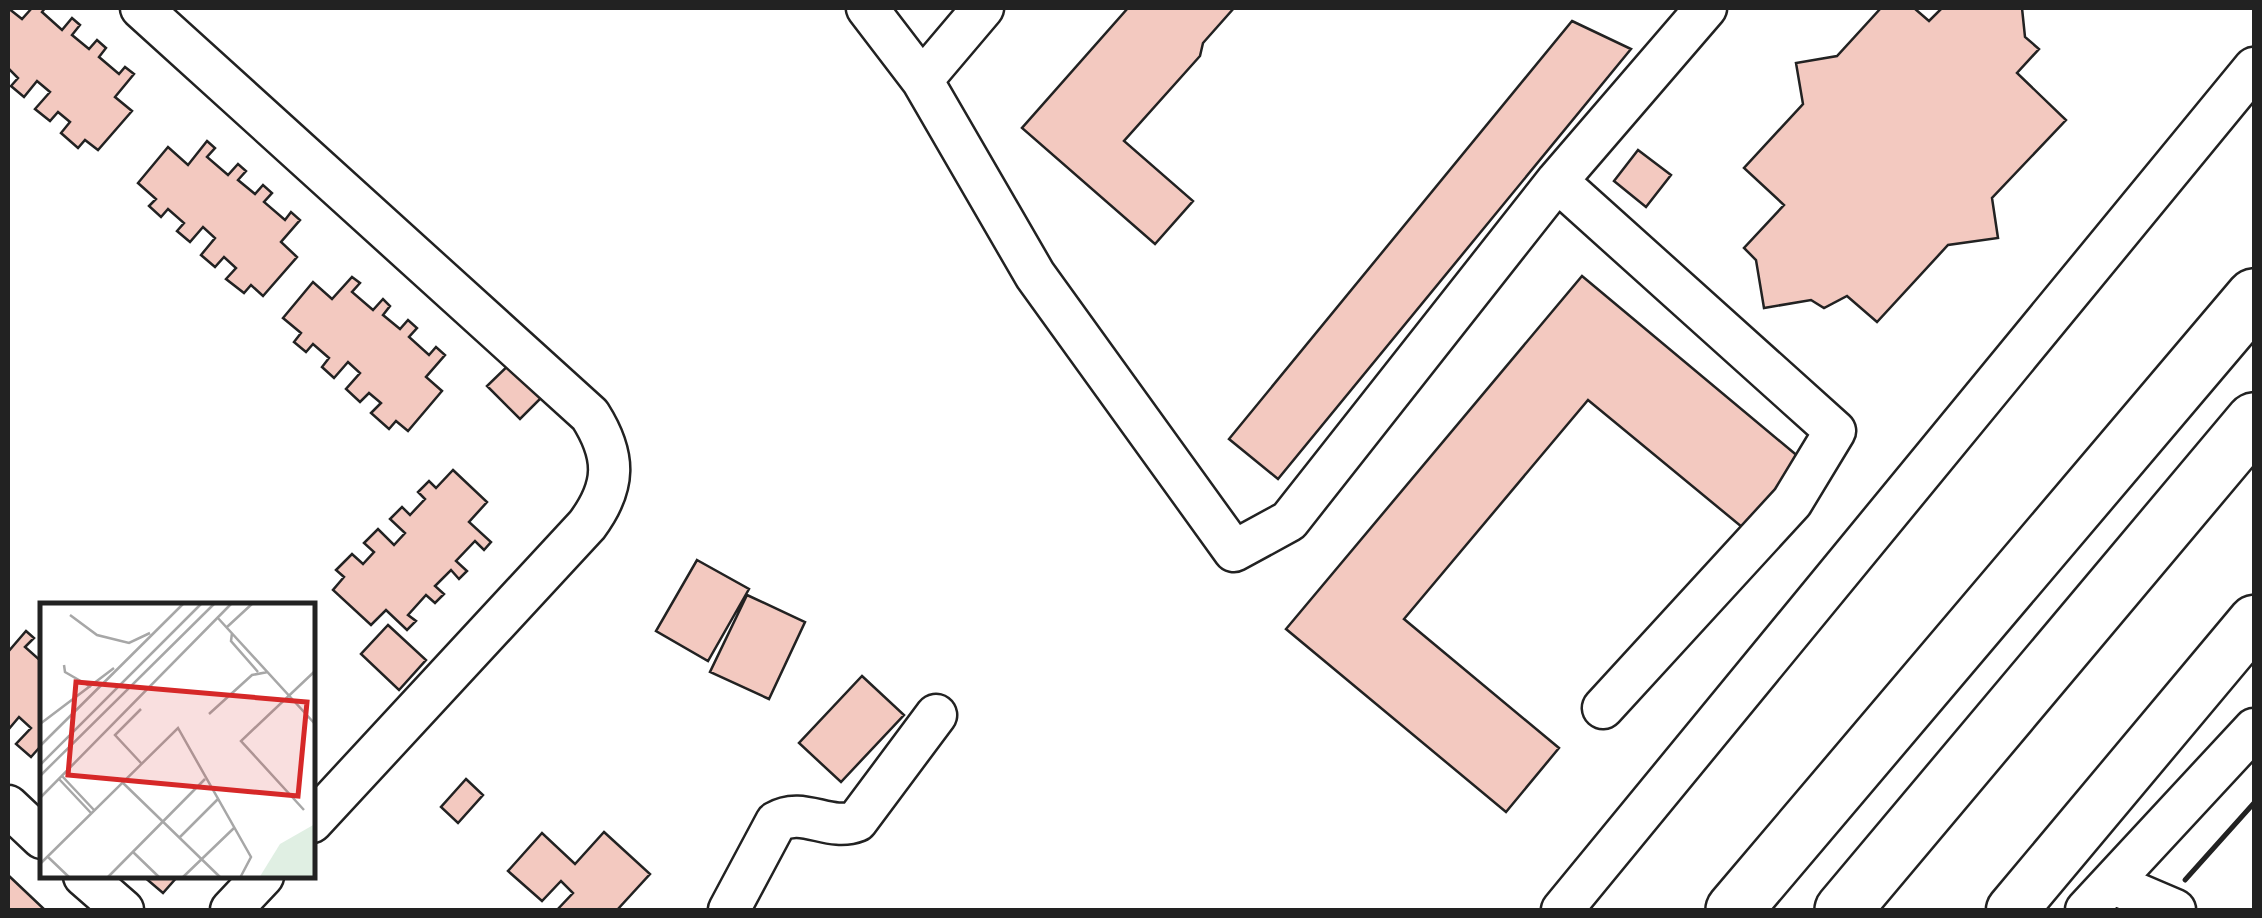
<svg xmlns="http://www.w3.org/2000/svg" width="2262" height="918" viewBox="0 0 2262 918" font-family="Figtree,sans-serif">
<style>
.building{fill:#f3c9c0;stroke:#222;stroke-width:2.5}
.lines{fill:none;stroke-linecap:round;stroke-linejoin:round}
.minor-casing{stroke:#222;stroke-width:45}
.major-casing{stroke:#222;stroke-width:55}
.highway-casing{stroke:#222;stroke-width:60}
.minor{stroke:#fff;stroke-width:40}
.major{stroke:#fff;stroke-width:50}
.highway{stroke:#fff;stroke-width:55}
.fence{stroke:#222;stroke-width:2.5;stroke-dasharray:12 5;stroke-linecap:butt}
.wall{stroke:#222;stroke-width:5}
.inset-road{fill:none;stroke:#a7a7a7;stroke-width:2.5}
.view{fill:#d62828;fill-opacity:0.15;stroke:#d62828;stroke-width:5}
.inset-edge{fill:none;stroke:#222;stroke-width:5}
</style>
<rect width="100%" height="100%" fill="#fff"/>
<path class="building" d="M 8,8 L 22,19 L 32,8 L 45,8 L 42,12 L 62,30 L 72,18 L 80,25 L 72,35 L 89,49 L 97,40 L 106,48 L 99,57 L 119,74 L 125,67 L 134,74 L 115,97 L 132,111 L 98,150 L 85,140 L 78,148 L 61,133 L 70,122 L 58,112 L 50,121 L 35,109 L 50,92 L 37,81 L 24,97 L 11,86 L 18,78 L 8,68 Z
M 1128,8 L 1234,8 L 1203,43 L 1200,56 L 1124,141 L 1193,201 L 1155,244 L 1022,128 Z
M 1881,8 L 1914,8 L 1929,21 L 1942,8 L 2022,8 L 2025,37 L 2039,49 L 2017,73 L 2066,120 L 1992,198 L 1998,238 L 1948,245 L 1877,322 L 1847,296 L 1824,308 L 1811,300 L 1764,308 L 1756,260 L 1744,248 L 1784,205 L 1744,168 L 1803,104 L 1796,63 L 1837,56 Z
M 1572,21 L 1631,49 L 1278,479 L 1229,439 Z
M 207,141 L 215,148 L 207,157 L 228,175 L 238,164 L 246,171 L 238,180 L 255,194 L 263,185 L 272,193 L 264,202 L 285,220 L 291,212 L 300,220 L 281,242 L 297,257 L 263,296 L 251,285 L 244,293 L 226,279 L 236,268 L 224,257 L 215,267 L 201,255 L 215,238 L 203,227 L 190,242 L 177,231 L 184,223 L 168,209 L 161,217 L 149,206 L 156,199 L 138,183 L 168,147 L 188,165 Z
M 1638,150 L 1671,175 L 1646,207 L 1614,181 Z
M 1582,276 L 1806,463 L 1748,532 L 1588,400 L 1404,619 L 1559,748 L 1506,812 L 1286,629 Z
M 352,277 L 360,283 L 352,292 L 373,310 L 383,299 L 390,306 L 383,315 L 400,329 L 408,320 L 417,328 L 409,337 L 429,355 L 436,347 L 445,355 L 426,377 L 442,391 L 408,431 L 396,421 L 389,429 L 371,413 L 381,403 L 369,393 L 360,402 L 346,389 L 360,373 L 348,362 L 334,378 L 322,367 L 329,358 L 313,344 L 306,352 L 294,342 L 301,333 L 283,318 L 313,282 L 332,299 Z
M 515,359 L 548,391 L 520,419 L 487,386 Z
M 453,470 L 487,502 L 469,522 L 491,542 L 484,550 L 475,541 L 456,561 L 467,571 L 459,579 L 451,570 L 435,586 L 444,594 L 435,603 L 426,595 L 408,615 L 416,621 L 407,630 L 386,610 L 371,625 L 333,590 L 344,577 L 336,570 L 352,554 L 363,564 L 374,552 L 364,543 L 378,529 L 394,545 L 405,533 L 390,519 L 402,507 L 410,515 L 425,499 L 418,492 L 429,481 L 436,488 Z
M 697,560 L 749,589 L 708,661 L 656,631 Z
M 747,595 L 805,622 L 769,699 L 710,672 Z
M 388,625 L 426,660 L 399,690 L 361,654 Z
M 26,631 L 34,638 L 25,647 L 42,662 L 42,751 L 39,748 L 31,757 L 16,744 L 31,728 L 19,717 L 8,730 L 8,652 Z
M 862,676 L 904,715 L 841,782 L 799,743 Z
M 466,779 L 483,795 L 458,823 L 441,807 Z
M 604,832 L 650,874 L 617,910 L 557,910 L 573,893 L 561,881 L 542,901 L 508,871 L 542,833 L 575,864 Z
M 8,875 L 45,910 L 8,910 Z
M 143,876 L 178,876 L 163,893 Z"/>
<g class="lines">
<g class="minor-casing">
<path id="minor" d="M 141,8 L 590,415 C 616,456 616,486 587,525 L 312,822
M 867,8 L 922,80 L 1035,275 L 1234,551 L 1289,521 L 1557,181 L 1706,8
M 922,80 L 983,8
M 1557,181 L 1835,431 L 1792,502 L 1603,708
M 8,806 L 42,838
M 84,876 L 123,910
M 2114,884 L 2175,910
M 231,910 L 263,876
M 729,910 L 776,822 C 803,806 829,832 857,821 L 936,715
M 1562,910 L 2254,68
M 2086,910 L 2254,729"/>
</g>
<g class="major-casing">
<path id="major" d="M 2012,910 L 2254,621"/>
</g>
<g class="highway-casing">
<path id="highway" d="M 1734,910 L 2254,297
M 1843,910 L 2254,421"/>
</g>
<use href="#minor" class="minor"/>
<use href="#major" class="major"/>
<use href="#highway" class="highway"/>
<path class="fence" d="M 2185,880 L 2254,803"/>
<path class="wall" d="M 2185,880 L 2254,803"/>
</g>
<g transform="translate(40 603)">
<rect width="275" height="275" fill="#fff"/>
<path d="M 275,221 L 275,275 L 219,275 L 240,241 Z" fill="#e0efe3"/>
<path class="inset-road" d="M 30,12 L 57,32 L 89,40 L 110,30M 177,14 L 275,121M 187,24 L 213,0M 192,30 L 191,38 L 218,69M 24,62 L 25,69 L 51,84M 101,106 L 75,132 L 101,160M 169,111 L 212,72 L 228,69M 0,121 L 74,65M 0,143 L 144,0M 0,162 L 162,0M 0,173 L 175,0M 22,173 L 54,207M 19,176 L 51,210M 82,179 L 181,275M 0,195 L 192,0M 264,207 L 201,138 L 275,68M 139,235 L 178,196M 93,249 L 120,275M 8,254 L 30,275M 0,261 L 138,125 L 211,254 L 200,275M 67,275 L 165,176M 142,275 L 194,225"/>
<path class="view" d="M 36,79 L 267,99 L 258,193 L 28,172 Z"/>
<rect width="275" height="275" class="inset-edge"/>
</g>
<rect width="2262" height="918" fill="none" stroke="#222222" stroke-width="20"/>
</svg>
